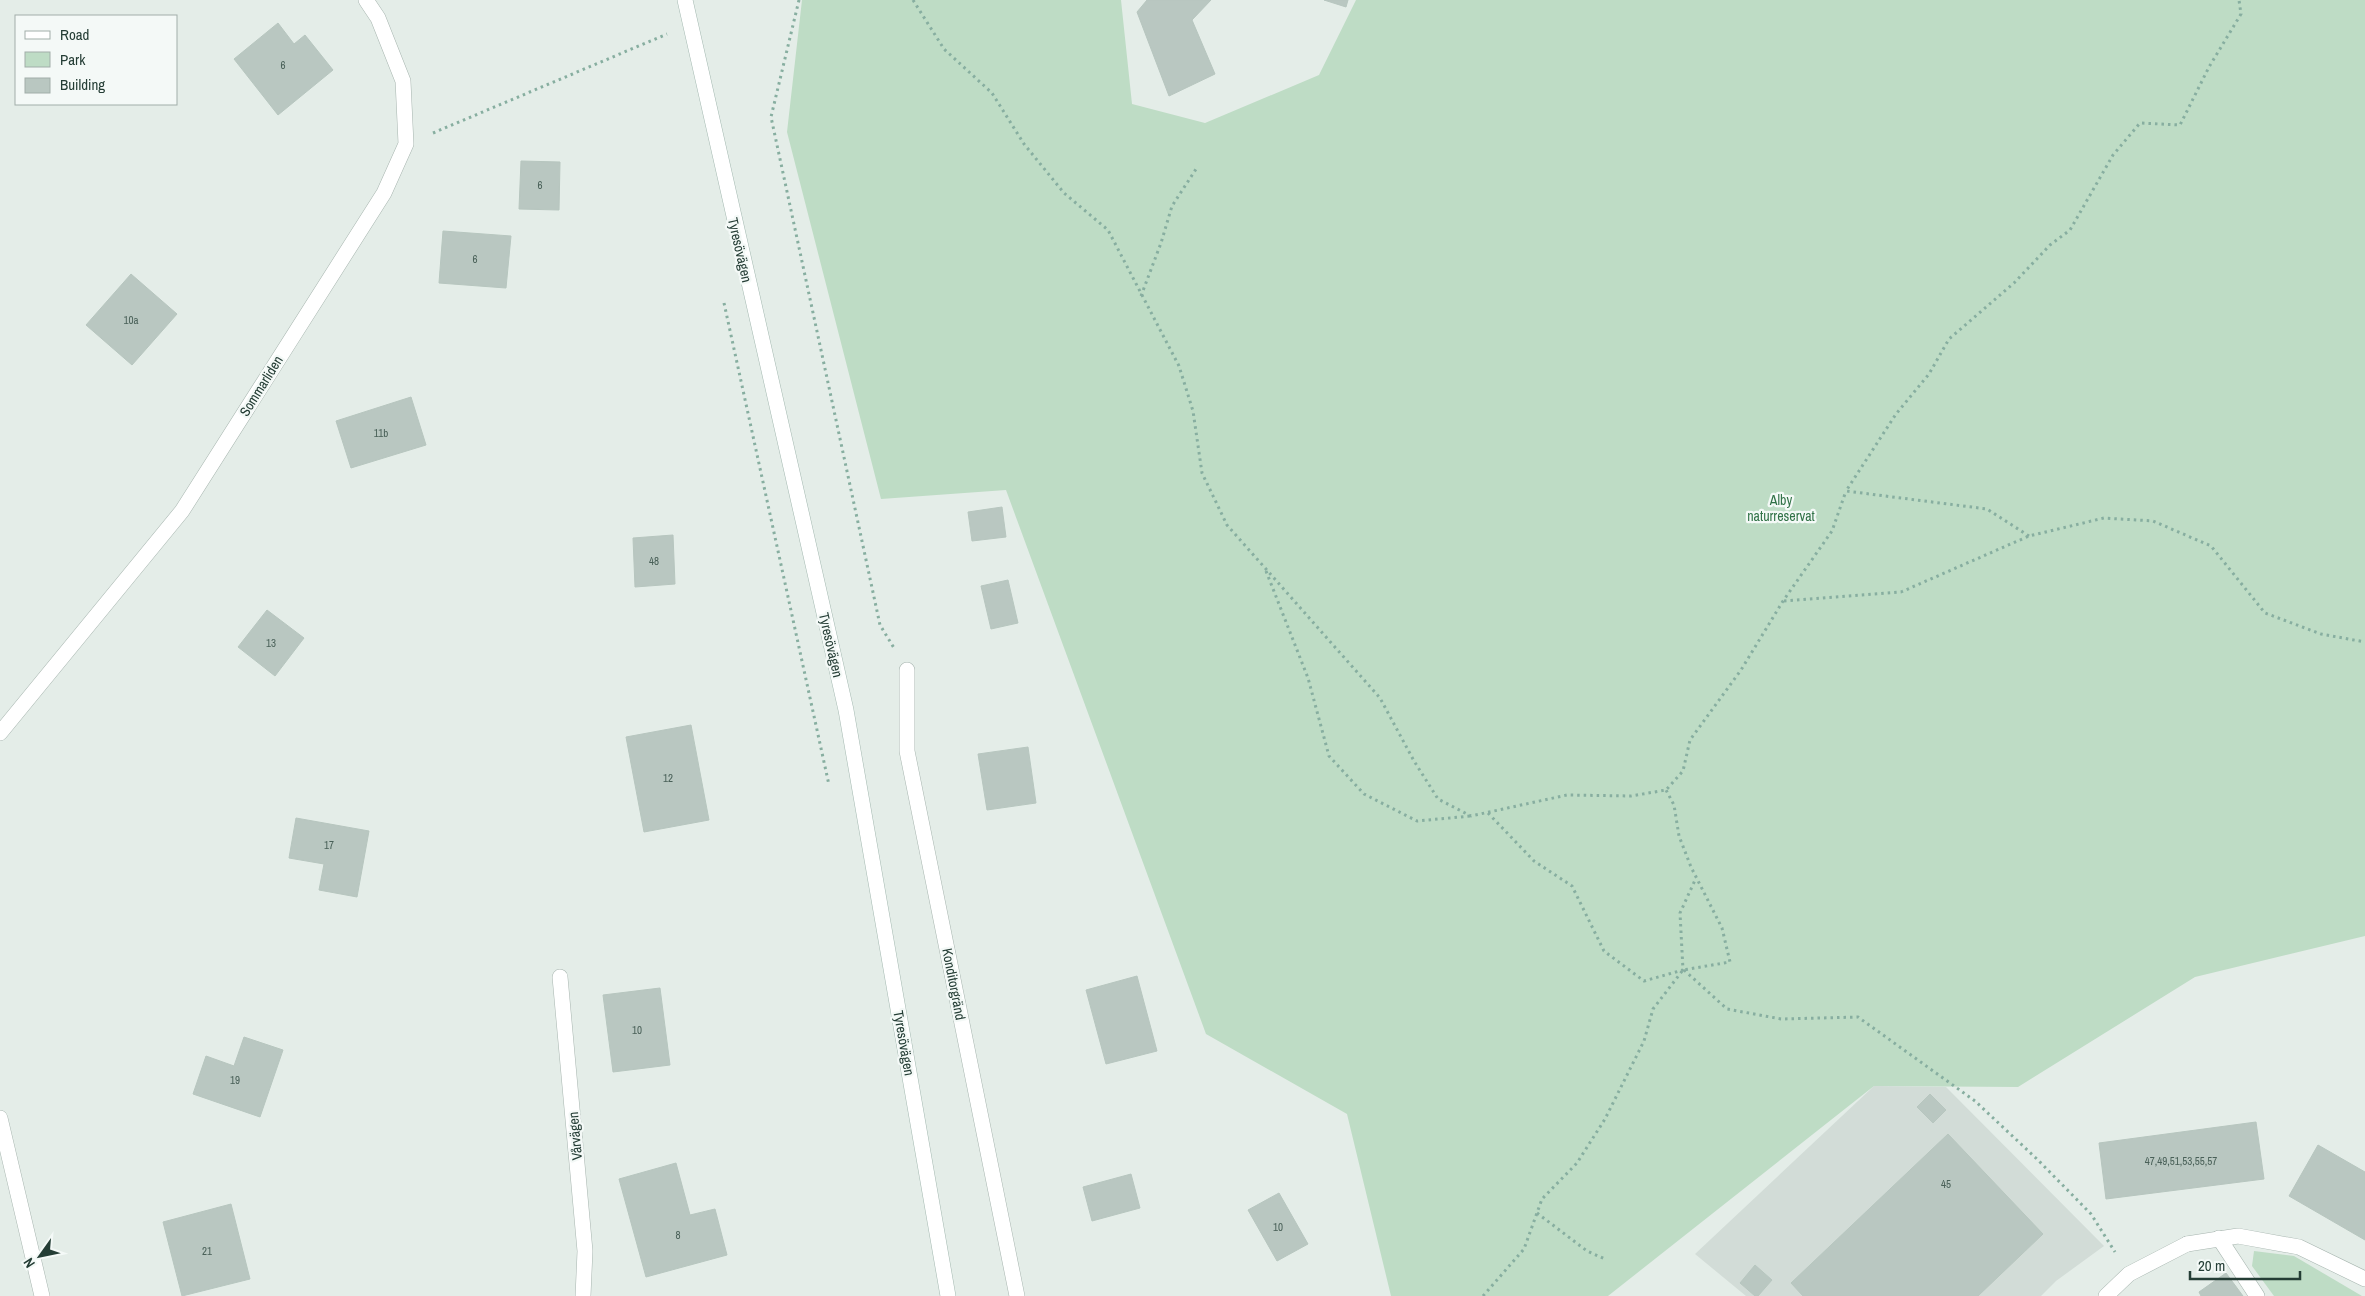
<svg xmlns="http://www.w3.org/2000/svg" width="2365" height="1296" viewBox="0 0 2365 1296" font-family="'Archivo Narrow',sans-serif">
<rect width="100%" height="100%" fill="#e4ede8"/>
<path fill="#d2dcd7" d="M 1874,1086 L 1946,1087 L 2104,1246 L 2056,1281 L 2041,1296 L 1746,1296 L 1695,1254 Z"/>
<g fill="#bedcc5">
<path d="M 802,0 L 1121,0 L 1132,104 L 1205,123 L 1319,75 L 1356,0 L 2365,0 L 2365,936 L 2195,977 L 2018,1087 L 1874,1086 L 1608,1296 L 1391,1296 L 1347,1114 L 1206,1034 L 1006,490 L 881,499 L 787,132 Z"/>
<path d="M 2254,1251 L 2294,1256 L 2362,1296 L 2274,1296 L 2252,1266 Z"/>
</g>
<g fill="#b9c7c1" stroke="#b7c6bf">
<path d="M 1147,0 L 1211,0 L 1192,20 L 1215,74 L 1169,96 L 1137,12 Z"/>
<path d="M 1324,0 L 1348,0 L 1346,7 Z"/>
<path d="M 278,23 L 294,44 L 305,35 L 333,70 L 278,115 L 234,59 Z"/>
<path d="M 521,161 L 560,162 L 559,210 L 519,209 Z"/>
<path d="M 443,231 L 511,236 L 506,288 L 439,283 Z"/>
<path d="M 131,274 L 177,314 L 132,365 L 86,325 Z"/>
<path d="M 411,397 L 426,445 L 351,468 L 336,421 Z"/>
<path d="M 1002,507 L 1006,537 L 972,541 L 968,512 Z"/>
<path d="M 673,535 L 675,584 L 635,587 L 633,538 Z"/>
<path d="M 1008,580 L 1018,623 L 991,629 L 981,586 Z"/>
<path d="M 267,610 L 304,638 L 275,676 L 238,647 Z"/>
<path d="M 691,725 L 709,820 L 644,832 L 626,737 Z"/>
<path d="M 1028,747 L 1036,803 L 987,810 L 978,754 Z"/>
<path d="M 296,818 L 369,831 L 357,897 L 319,890 L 324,864 L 289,858 Z"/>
<path d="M 1137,976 L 1157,1051 L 1106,1064 L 1086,990 Z"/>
<path d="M 660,988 L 670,1065 L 613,1072 L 603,995 Z"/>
<path d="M 244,1037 L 283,1050 L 260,1117 L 193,1094 L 206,1056 L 234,1066 Z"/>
<path d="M 1930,1094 L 1946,1110 L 1933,1123 L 1917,1107 Z"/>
<path d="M 2256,1122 L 2264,1179 L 2106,1199 L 2099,1143 Z"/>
<path d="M 1948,1134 L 2043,1234 L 1978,1296 L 1803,1296 L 1791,1283 Z"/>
<path d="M 2318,1145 L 2365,1172 L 2365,1240 L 2289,1196 Z"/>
<path d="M 676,1163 L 690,1215 L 715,1209 L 727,1255 L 646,1277 L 619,1179 Z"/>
<path d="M 1131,1174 L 1140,1208 L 1092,1221 L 1083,1187 Z"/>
<path d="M 1279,1193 L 1308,1244 L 1277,1261 L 1248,1210 Z"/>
<path d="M 231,1204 L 250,1279 L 182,1296 L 163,1222 Z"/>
<path d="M 1755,1265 L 1772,1280 L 1758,1296 L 1755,1296 L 1740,1283 Z"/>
<path d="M 2226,1273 L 2243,1296 L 2201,1296 L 2199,1292 Z"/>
</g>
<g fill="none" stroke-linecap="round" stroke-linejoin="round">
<g stroke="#a7b5af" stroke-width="16">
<g id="lane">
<path d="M 2219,1238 L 2257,1296"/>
<path d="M 2187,1244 L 2238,1236 L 2299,1247 L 2365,1279"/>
</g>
</g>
<g stroke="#a7b5af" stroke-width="16">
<g id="street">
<path d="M 907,670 L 907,751 L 1017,1296"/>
<path d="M 0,733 L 182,511 L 384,193 L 406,144 L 403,81 L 378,18 L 366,0"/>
<path d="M 560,977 L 585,1251 L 583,1296"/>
<path d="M 0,1118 L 42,1296"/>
<path d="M 2106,1296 L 2129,1274 L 2187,1244"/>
</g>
</g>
<g stroke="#a3b8b0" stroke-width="16">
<path id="secondary" d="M 685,0 L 846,710 L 948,1296"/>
</g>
<g stroke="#87aea0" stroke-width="3" stroke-dasharray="2.5 4" stroke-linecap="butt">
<path d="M 799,0 L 771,117 L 880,625 L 894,648"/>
<path d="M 913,0 L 944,49 L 992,93 L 1024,144 L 1064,193 L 1108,230 L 1179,366 L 1193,411 L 1202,473 L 1227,525 L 1380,698 L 1414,761 L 1438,799 L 1471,816 L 1567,795 L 1631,796 L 1666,790 L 1683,771 L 1690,740 L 1741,670 L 1783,601 L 1832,531 L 1846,491"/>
<path d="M 433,133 L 667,34"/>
<path d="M 1141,296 L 1161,243 L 1172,206 L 1198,166"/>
<path d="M 724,303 L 829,785"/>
<path d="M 2029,536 L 1987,509 L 1846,491 L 1896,414 L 1929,374 L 1949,339 L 2014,283 L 2050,245 L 2070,230 L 2113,155 L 2140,123 L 2180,125 L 2209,67 L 2241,14 L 2239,0"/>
<path d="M 1266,571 L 1308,678 L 1329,756 L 1364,794 L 1417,821 L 1471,816"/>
<path d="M 1784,601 L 1901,592 L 2029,536 L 2104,518 L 2153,521 L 2211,546 L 2265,613 L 2321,634 L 2365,642"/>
<path d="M 1488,813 L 1534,861 L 1572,886 L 1604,951 L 1644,981 L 1683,970 L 1680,913 L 1696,878"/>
<path d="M 1684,970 L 1727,1009 L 1781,1019 L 1858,1017 L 1975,1101 L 2038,1160 L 2091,1214 L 2115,1252"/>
<path d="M 1537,1213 L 1587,1251 L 1605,1259"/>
<path d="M 1483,1296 L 1524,1249 L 1542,1199 L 1577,1163 L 1605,1119 L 1644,1041 L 1653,1009 L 1683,970 L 1730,962 L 1722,928 L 1691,867 L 1679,836 L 1674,805 L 1666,790"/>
</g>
<use href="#lane" stroke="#fff" stroke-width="15"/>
<use href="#street" stroke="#fff" stroke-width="15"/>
<use href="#secondary" stroke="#fff" stroke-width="15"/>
</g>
<g text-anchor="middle" stroke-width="4.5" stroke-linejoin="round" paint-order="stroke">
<g font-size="11" fill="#496058">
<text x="283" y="69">6</text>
<text x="540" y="189">6</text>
<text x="475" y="263">6</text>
<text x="131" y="324">10a</text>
<text x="381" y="437">11b</text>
<text x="654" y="565">48</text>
<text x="271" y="647">13</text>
<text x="668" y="782">12</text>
<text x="329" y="849">17</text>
<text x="637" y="1034">10</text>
<text x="235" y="1084">19</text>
<text x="2181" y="1165">47,49,51,53,55,57</text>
<text x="1946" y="1188">45</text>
<text x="1278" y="1231">10</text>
<text x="678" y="1239">8</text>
<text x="207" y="1255">21</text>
</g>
<g font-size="14" fill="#243d35" stroke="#f4f9f7">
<text transform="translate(740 250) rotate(77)" y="5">Tyresövägen</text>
<text transform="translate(261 386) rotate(-58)" y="5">Sommarliden</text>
<text transform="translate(831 645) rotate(77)" y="5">Tyresövägen</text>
<text transform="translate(954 984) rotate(79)" y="5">Konditorgränd</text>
<text transform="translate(904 1043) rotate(80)" y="5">Tyresövägen</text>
<text transform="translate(575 1136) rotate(-95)" y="5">Vårvägen</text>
</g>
<g font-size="14" fill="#317247" stroke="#f4f9f7">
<text x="1781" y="505">Alby<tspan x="1781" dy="16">naturreservat</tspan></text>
</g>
</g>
<rect x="15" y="15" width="162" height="90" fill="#f4f9f7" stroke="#a1aea9"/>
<rect x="25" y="31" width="25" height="8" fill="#ffffff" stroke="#a1aea9"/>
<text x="60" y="40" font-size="15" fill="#243d35">Road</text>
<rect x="25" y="52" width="25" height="15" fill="#bedcc5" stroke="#a1aea9"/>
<text x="60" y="65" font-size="15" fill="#243d35">Park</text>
<rect x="25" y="78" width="25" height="15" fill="#b9c7c1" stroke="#a1aea9"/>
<text x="60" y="90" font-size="15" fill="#243d35">Building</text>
<g transform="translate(40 1256) rotate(237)" stroke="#f4f9f7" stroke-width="4" paint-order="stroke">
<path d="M0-4L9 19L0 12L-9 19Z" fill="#243d35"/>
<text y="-8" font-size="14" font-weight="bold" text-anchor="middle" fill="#243d35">N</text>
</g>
<path d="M2190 1271v8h110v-8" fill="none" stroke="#243d35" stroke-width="2.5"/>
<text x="2198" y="1271" font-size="15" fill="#243d35" stroke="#f4f9f7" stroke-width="4" paint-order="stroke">20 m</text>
</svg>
